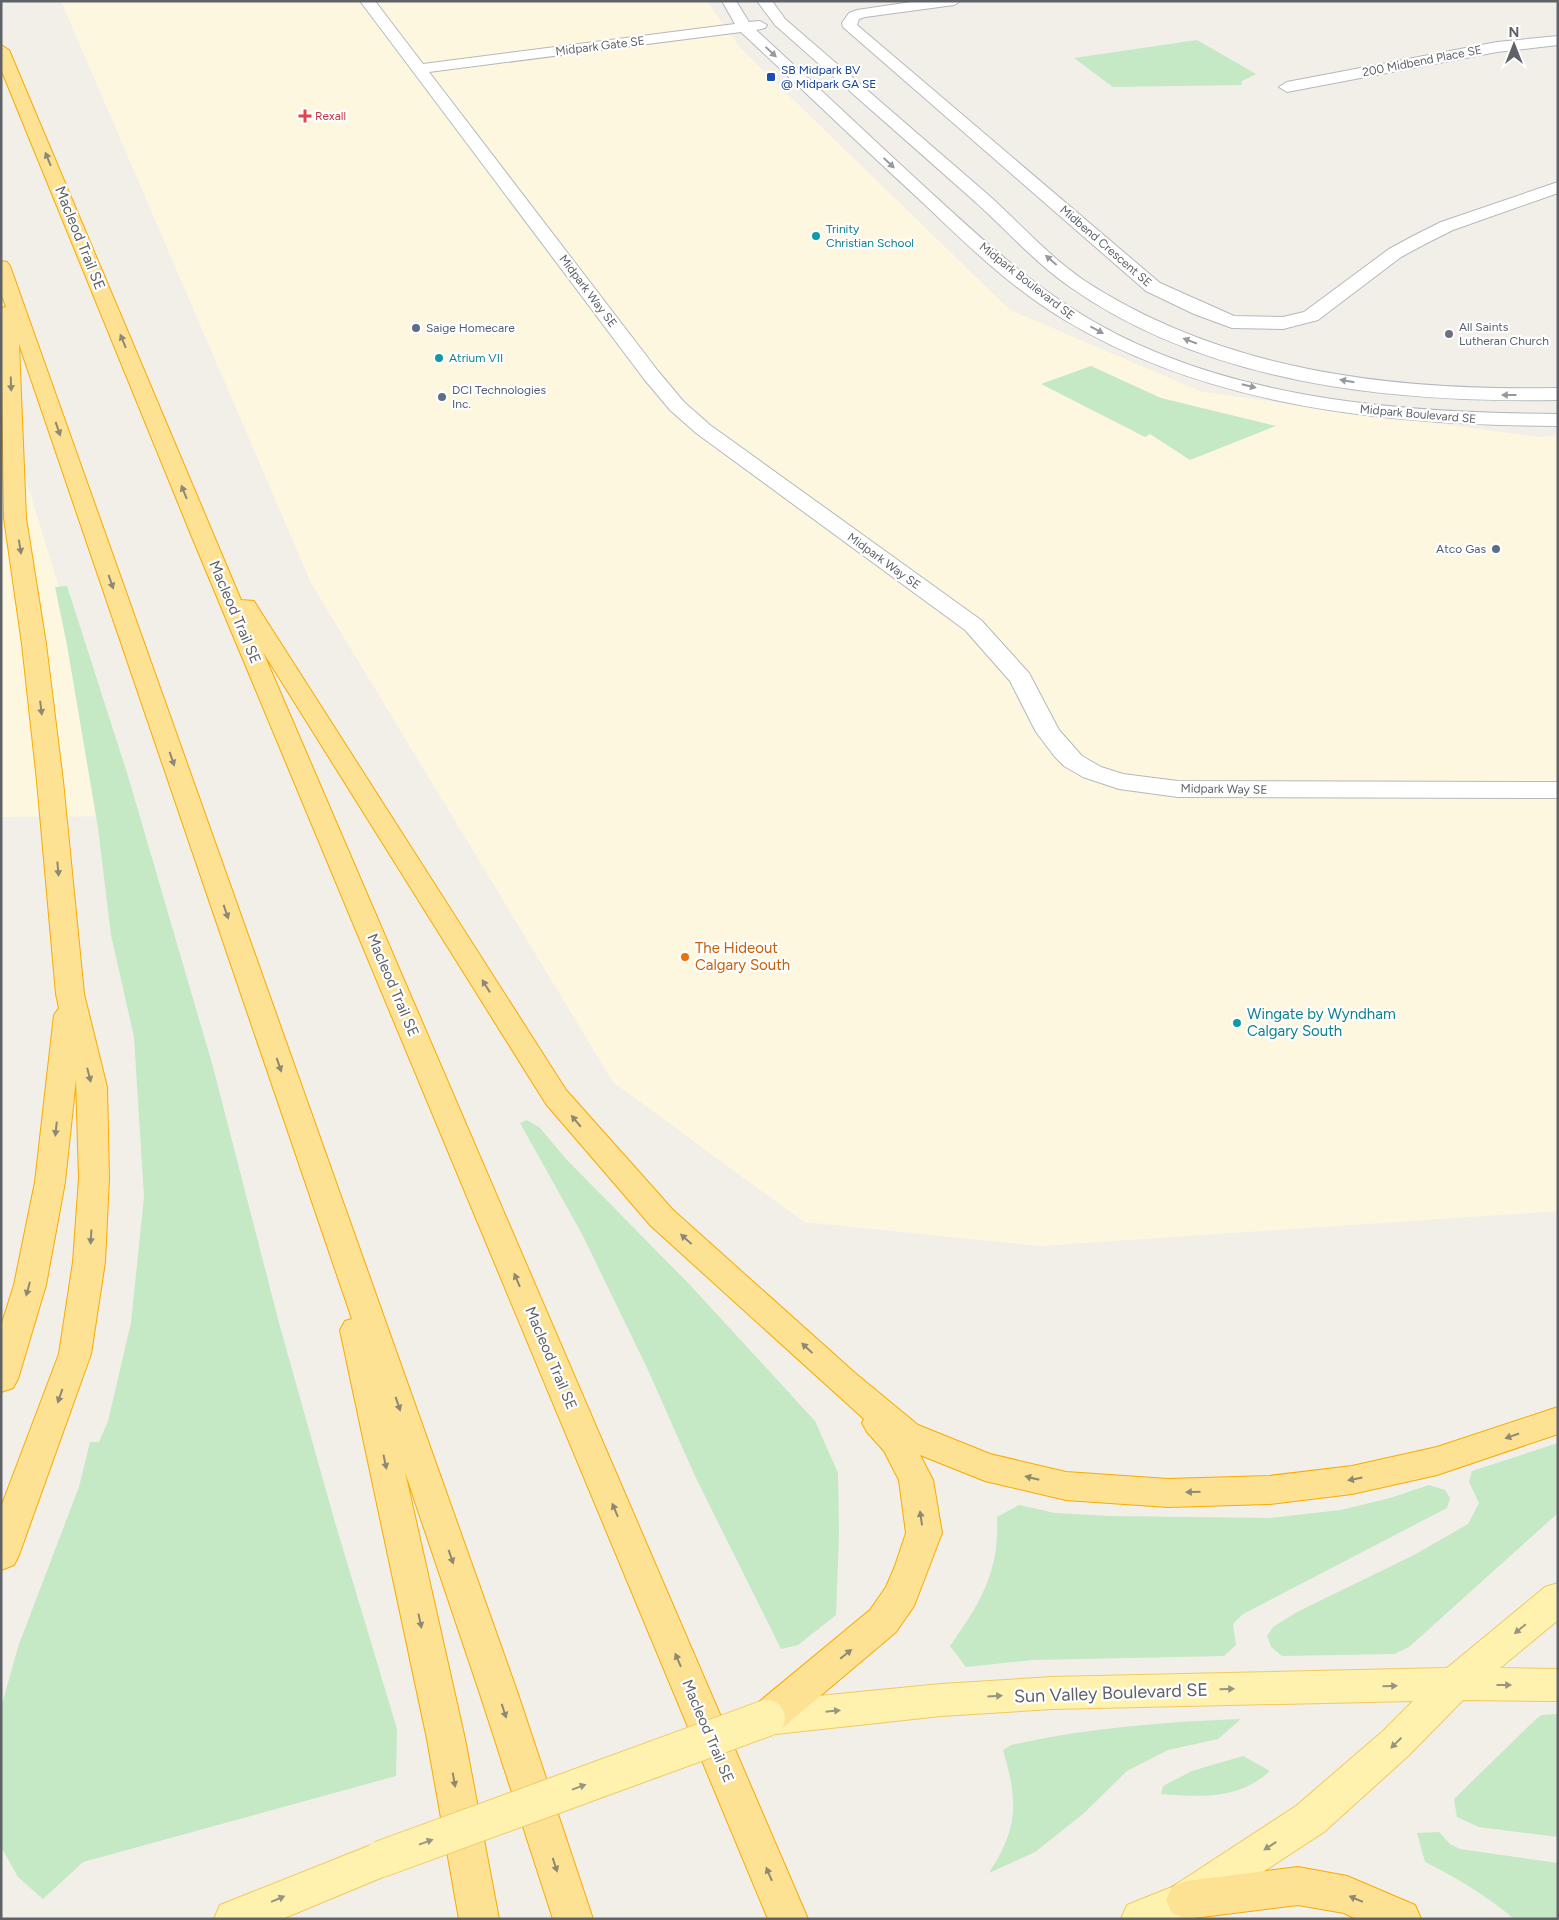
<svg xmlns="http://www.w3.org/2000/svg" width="1559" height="1920" viewBox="0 0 1559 1920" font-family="Figtree,sans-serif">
<rect width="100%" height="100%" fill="#f1efe8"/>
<g fill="#fef7e0">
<path d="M 61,1 L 707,1 L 740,48 L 1010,310 L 1202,392 L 1539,437 L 1558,435 L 1558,1211 L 1040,1246 L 804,1222 L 613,1082 L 311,583 Z"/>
<path d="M 1,398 L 129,816 L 1,817 Z"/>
</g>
<g fill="#c5e8c5">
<path d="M 1197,40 L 1256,74 L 1242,81 L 1241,85 L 1113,87 L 1074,58 Z"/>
<path d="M 1091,366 L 1161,398 L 1276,426 L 1190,460 L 1150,434 L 1145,437 L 1041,384 Z"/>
<path d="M 67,586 L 128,776 L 213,1067 L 279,1323 L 334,1519 L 397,1729 L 396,1776 L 83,1862 L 43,1899 L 18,1877 L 1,1847 L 1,1708 L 18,1647 L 79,1487 L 90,1442 L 99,1442 L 108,1421 L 131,1323 L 144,1197 L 134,1037 L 111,935 L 98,828 L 67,645 L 55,587 Z"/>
<path d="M 527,1120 L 540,1128 L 566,1159 L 690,1285 L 815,1421 L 838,1473 L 839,1534 L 836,1615 L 798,1645 L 781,1649 L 695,1476 L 648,1370 L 582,1234 L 520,1123 Z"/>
<path d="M 1558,1443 L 1558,1513 L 1409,1647 L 1394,1654 L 1282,1656 L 1271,1647 L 1267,1636 L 1273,1627 L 1297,1612 L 1414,1555 L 1468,1524 L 1479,1503 L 1469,1482 L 1472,1471 Z"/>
<path d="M 1429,1485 L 1445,1490 L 1450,1498 L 1447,1508 L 1243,1614 L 1233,1624 L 1236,1645 L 1224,1656 L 1032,1660 L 966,1667 L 950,1646 C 980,1604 1000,1571 997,1517 L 1019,1505 L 1055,1513 L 1110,1516 L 1270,1518 L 1341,1510 L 1390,1498 Z"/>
<path d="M 1558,1714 L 1558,1837 L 1479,1827 L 1457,1817 L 1454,1799 L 1536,1719 L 1542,1715 Z"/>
<path d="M 1241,1719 L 1218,1739 L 1168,1750 L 1127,1771 L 1083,1814 L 1035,1852 L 989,1873 C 1019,1827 1018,1801 1003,1750 L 1011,1745 C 1087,1728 1163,1722 1241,1719 Z"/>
<path d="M 1243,1756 L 1270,1771 C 1239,1800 1200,1797 1161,1794 L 1163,1786 L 1192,1771 Z"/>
<path d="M 1439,1832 L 1450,1844 L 1460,1849 L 1558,1863 L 1558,1919 L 1514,1919 C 1486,1895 1457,1878 1425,1862 L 1417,1833 Z"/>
</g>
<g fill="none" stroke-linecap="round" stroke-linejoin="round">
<g stroke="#b5b8bc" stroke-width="2">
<g id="minor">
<path d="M 360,1 L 375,1 L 423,64 L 735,24 L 722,1 L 736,1 L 749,22 L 760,21 L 767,25 L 765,28 L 756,30 C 813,82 869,136 926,188 C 973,231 1020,275 1073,309 C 1212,399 1397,413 1558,414 L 1558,426 C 1390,425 1210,408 1063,319 C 1010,287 965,243 921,201 C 860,145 801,88 741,32 L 429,72 L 658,371 L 684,402 L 710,425 L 981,620 L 1029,673 L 1059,730 L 1082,756 L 1101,767 L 1123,774 L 1178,781 L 1558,782 L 1558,798 L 1178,797 L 1119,789 L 1083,777 L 1064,766 L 1055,757 L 1036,732 L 1010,681 L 965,630 L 696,433 L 670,410 L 644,379 Z"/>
<path d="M 757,1 L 772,1 L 785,19 C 852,77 918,134 985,192 C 1018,221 1048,256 1085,281 C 1225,372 1394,391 1558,388 L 1558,400 C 1393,403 1210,385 1070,287 C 1034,262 1005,228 972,199 C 907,141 840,83 775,25 Z"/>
<path d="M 918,1 L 961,1 L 954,5 L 865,17 L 859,19 L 857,25 L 1160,283 L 1234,316 L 1283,317 L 1304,312 L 1389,249 L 1415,235 L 1441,222 L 1558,182 L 1558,193 L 1453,230 L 1427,243 L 1401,257 L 1318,320 L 1283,329 L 1232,328 L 1194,314 L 1146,291 L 843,27 L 842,23 L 849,13 L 857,10 Z"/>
<path d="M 1558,36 L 1558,45 L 1497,52 L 1287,92 L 1279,87 L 1287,82 L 1497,42 Z"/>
</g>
</g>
<g stroke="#f2c960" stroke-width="2">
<g id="major">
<path d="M 1558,1583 L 1558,1620 L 1500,1668 L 1558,1669 L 1558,1701 L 1463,1700 L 1409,1755 L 1324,1832 L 1200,1913 L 1188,1919 L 1121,1919 L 1127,1905 L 1172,1887 L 1296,1806 L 1383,1731 L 1413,1701 L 1052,1709 L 941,1716 L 767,1735 L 754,1730 L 748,1718 L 754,1706 L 767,1701 L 941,1684 L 1052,1677 L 1447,1668 L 1545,1587 Z"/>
<path d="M 381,1841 L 395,1846 L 401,1859 L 395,1872 L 282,1919 L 214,1919 L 220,1905 Z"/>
</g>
</g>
<g stroke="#f9ab00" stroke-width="2">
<g id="highway">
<path d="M 1,45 L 9,50 L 241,600 L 254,601 L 257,606 L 566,1090 L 673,1210 L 855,1373 L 918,1425 L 990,1454 L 1066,1472 L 1168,1479 L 1269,1476 L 1352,1466 L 1437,1447 L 1558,1407 L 1558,1434 L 1437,1475 L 1352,1494 L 1269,1504 L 1168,1507 L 1066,1500 L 985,1481 L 920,1455 L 933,1480 L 942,1533 L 914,1606 L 896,1632 L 780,1730 L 767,1735 L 754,1730 L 748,1718 L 754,1706 L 870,1610 L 886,1587 L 895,1566 L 906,1533 L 899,1480 L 884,1451 L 867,1432 L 862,1423 L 864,1419 L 651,1226 L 546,1104 L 263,652 L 808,1919 L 768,1919 L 192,537 L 1,69 Z"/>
<path d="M 1,261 L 7,262 L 10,266 L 517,1691 L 593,1919 L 553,1919 L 479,1691 L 405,1472 L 465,1739 L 499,1919 L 459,1919 L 427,1739 L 340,1330 L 345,1321 L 352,1319 L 19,344 L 26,518 L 46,644 L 63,781 L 84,994 L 107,1087 L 109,1178 L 105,1262 L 91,1354 L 19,1555 L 14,1565 L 1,1570 L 1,1507 L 59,1354 L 73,1262 L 79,1178 L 76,1079 L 65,1182 L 46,1285 L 18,1379 L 13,1388 L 1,1392 L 1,1326 L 14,1285 L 35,1182 L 54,1015 L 59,1008 L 56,994 L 37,781 L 22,644 L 4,518 L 1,308 L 6,307 L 1,293 Z"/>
<path d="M 1298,1867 L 1347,1876 L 1415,1905 L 1421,1919 L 1356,1919 L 1344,1913 L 1298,1905 L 1186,1919 L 1172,1913 L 1166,1900 L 1172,1887 L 1186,1881 Z"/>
</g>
</g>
<use href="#minor" fill="#fff" fill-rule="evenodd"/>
<use href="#major" fill="#fff2af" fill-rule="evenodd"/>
<use href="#highway" fill="#fde293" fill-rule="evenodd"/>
<g stroke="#f2c960" stroke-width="38" stroke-linecap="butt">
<path id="major-bridge" d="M 381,1859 L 767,1718"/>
</g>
<use href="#major-bridge" stroke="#fff2af" stroke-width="36"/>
</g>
<defs><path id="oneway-solid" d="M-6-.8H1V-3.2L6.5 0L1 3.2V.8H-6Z" transform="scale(1.25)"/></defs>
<g fill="#979a9d">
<use href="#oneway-solid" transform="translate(771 52) rotate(43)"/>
<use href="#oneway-solid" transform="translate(889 163) rotate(43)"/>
<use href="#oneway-solid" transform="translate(1051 260) rotate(-139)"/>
<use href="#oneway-solid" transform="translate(1097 330) rotate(29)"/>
<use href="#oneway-solid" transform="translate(1190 341) rotate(-159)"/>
<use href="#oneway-solid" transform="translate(1347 381) rotate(-170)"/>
<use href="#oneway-solid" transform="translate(1249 386) rotate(14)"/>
<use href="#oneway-solid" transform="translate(1509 395) rotate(-180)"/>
</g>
<g fill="#8e8975">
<use href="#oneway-solid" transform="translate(48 159) rotate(-112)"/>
<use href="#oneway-solid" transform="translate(123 341) rotate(-112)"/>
<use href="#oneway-solid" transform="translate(11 384) rotate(88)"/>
<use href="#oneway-solid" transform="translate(58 429) rotate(71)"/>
<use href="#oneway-solid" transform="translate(184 492) rotate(-112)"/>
<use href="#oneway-solid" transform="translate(20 547) rotate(81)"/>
<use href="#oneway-solid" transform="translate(111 582) rotate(71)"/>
<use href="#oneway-solid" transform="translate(41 708) rotate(83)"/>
<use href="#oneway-solid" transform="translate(172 759) rotate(71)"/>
<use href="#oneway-solid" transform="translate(58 869) rotate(85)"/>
<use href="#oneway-solid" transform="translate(226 912) rotate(71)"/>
<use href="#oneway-solid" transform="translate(486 986) rotate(-122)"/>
<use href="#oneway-solid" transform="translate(279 1065) rotate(71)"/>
<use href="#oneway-solid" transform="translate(89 1075) rotate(76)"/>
<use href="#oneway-solid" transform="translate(576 1121) rotate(-130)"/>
<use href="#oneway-solid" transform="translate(56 1129) rotate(96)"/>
<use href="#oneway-solid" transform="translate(91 1237) rotate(93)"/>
<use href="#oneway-solid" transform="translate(686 1239) rotate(-138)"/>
<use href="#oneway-solid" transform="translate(517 1280) rotate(-113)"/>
<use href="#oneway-solid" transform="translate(28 1289) rotate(105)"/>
<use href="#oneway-solid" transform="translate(807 1348) rotate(-137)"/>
<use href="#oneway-solid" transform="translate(60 1396) rotate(109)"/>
<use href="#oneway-solid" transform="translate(398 1404) rotate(71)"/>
<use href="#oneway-solid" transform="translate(1512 1436) rotate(161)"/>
<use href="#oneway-solid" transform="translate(385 1462) rotate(78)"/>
<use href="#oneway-solid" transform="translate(1032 1478) rotate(-166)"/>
<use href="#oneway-solid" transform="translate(1355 1479) rotate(169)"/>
<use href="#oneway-solid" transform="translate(1193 1492) rotate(178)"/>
<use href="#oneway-solid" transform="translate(615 1510) rotate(-113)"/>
<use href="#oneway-solid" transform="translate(921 1518) rotate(-98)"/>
<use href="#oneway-solid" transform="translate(451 1557) rotate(71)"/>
<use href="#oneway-solid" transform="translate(420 1621) rotate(78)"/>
<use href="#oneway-solid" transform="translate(846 1654) rotate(-39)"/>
<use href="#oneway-solid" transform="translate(678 1660) rotate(-113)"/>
<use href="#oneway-solid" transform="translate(504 1711) rotate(72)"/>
<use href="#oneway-solid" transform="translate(454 1780) rotate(80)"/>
<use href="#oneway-solid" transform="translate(555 1865) rotate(72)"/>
<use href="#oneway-solid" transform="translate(769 1874) rotate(-113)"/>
<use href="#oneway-solid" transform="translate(1356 1899) rotate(-157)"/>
</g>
<g fill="#979581">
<use href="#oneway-solid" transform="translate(1520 1629) rotate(140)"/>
<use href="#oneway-solid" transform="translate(1504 1685)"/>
<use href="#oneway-solid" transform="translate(1390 1686) rotate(-1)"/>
<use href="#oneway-solid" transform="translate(1227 1689) rotate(-1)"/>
<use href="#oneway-solid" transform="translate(995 1696) rotate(-4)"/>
<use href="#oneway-solid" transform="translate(833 1711) rotate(-6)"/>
<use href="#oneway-solid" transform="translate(1396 1743) rotate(136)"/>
<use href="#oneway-solid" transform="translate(579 1787) rotate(-20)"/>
<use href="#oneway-solid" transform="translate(426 1842) rotate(-20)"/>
<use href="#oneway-solid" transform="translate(1270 1846) rotate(147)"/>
<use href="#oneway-solid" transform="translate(278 1899) rotate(-23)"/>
</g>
<rect fill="#1a4fb4" stroke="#fff" stroke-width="2" x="766" y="72" width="10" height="10" rx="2.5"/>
<path fill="#e0444e" stroke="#fff" stroke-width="2" d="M302.5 108.5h5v5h5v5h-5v5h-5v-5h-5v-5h5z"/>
<g fill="#0f9aa8" stroke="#fff" stroke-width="2">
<circle cx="816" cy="236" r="5"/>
<circle cx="439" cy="358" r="5"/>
<circle cx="1237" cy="1023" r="5"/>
</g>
<g fill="#5c6f8a" stroke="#fff" stroke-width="2">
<circle cx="416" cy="328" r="5"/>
<circle cx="442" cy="397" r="5"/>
<circle cx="1496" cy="549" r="5"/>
</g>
<circle fill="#6b7280" stroke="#fff" stroke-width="2" cx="1449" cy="334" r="5"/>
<circle fill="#e8710a" stroke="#fff" stroke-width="2" cx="685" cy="957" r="5"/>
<g text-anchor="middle" stroke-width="4.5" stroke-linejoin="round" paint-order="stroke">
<g font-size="12" fill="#5f6368" stroke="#fff">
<text transform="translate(600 46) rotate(-7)" y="4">Midpark Gate SE</text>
<text transform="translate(1422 61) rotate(-11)" y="4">200 Midbend Place SE</text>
<text transform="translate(1106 246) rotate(41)" y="4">Midbend Crescent SE</text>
<text transform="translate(1027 281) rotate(38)" y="4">Midpark Boulevard SE</text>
<text transform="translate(588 291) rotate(53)" y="4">Midpark Way SE</text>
<text transform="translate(1418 414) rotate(5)" y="4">Midpark Boulevard SE</text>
<text transform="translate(884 561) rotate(36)" y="4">Midpark Way SE</text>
<text transform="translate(1224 789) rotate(1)" y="4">Midpark Way SE</text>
</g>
<g font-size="12" fill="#164399" stroke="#fff" text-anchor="start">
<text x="781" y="74">SB Midpark BV<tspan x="781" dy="14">@ Midpark GA SE</tspan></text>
</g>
<g font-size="12" fill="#be3a42" stroke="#fff" text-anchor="start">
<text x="315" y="120">Rexall</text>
</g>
<g font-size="12" fill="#0d838f" stroke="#fff" text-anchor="start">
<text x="826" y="233">Trinity<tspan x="826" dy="14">Christian School</tspan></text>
<text x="449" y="362">Atrium VII</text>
</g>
<g font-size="12" fill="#5b616d" stroke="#fff" text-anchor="start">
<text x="1459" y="331">All Saints<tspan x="1459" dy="14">Lutheran Church</tspan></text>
</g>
<g font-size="12" fill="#4e5e75" stroke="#fff" text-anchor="start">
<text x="426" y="332">Saige Homecare</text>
<text x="452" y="394">DCI Technologies<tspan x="452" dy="14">Inc.</tspan></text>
<text x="1486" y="553" text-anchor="end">Atco Gas</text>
</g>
<g font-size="15" fill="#5f6368" stroke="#fff">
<text transform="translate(80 238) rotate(68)" y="5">Macleod Trail SE</text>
<text transform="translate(235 612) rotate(67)" y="5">Macleod Trail SE</text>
<text transform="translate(393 985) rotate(67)" y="5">Macleod Trail SE</text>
<text transform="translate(551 1358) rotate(67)" y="5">Macleod Trail SE</text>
<text transform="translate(708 1731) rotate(67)" y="5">Macleod Trail SE</text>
</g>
<g font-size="15" fill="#c56008" stroke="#fff" text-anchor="start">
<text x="695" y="953">The Hideout<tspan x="695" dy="17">Calgary South</tspan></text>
</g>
<g font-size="15" fill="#0d838f" stroke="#fff" text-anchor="start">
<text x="1247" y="1019">Wingate by Wyndham<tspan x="1247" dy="17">Calgary South</tspan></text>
</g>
<g font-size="18" fill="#5f6368" stroke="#fff">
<text transform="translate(1111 1693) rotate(-2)" y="6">Sun Valley Boulevard SE</text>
</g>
</g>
<rect width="1559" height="1920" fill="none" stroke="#5f6368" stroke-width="5"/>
<g transform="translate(1514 45)" stroke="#ffffff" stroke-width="4" paint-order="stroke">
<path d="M0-4L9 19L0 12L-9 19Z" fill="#5f6368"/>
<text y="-8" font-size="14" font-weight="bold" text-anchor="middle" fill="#5f6368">N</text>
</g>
</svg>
